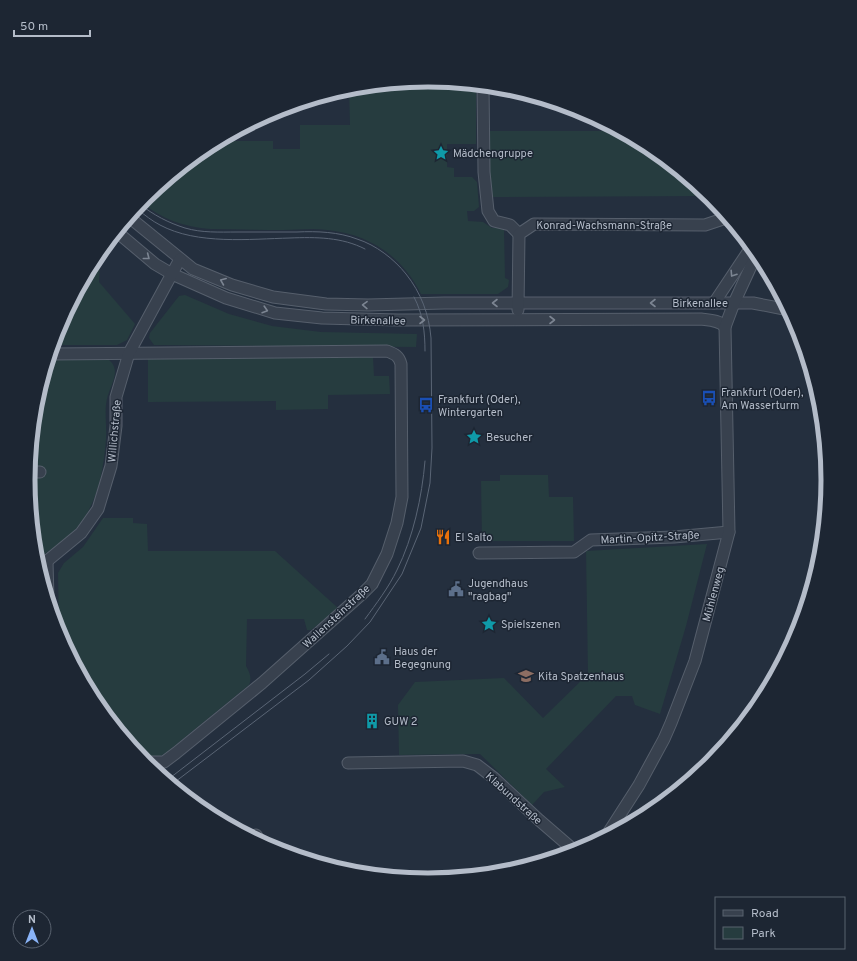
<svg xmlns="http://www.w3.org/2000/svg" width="857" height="961" viewBox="0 0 857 961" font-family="Overpass,sans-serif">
<rect width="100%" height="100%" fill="#242f3e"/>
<g fill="#263c3f">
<path d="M 429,80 L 476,85 L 476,144 L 447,144 L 447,167 L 454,168 L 454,177 L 472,177 L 477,182 L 479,207 L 474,211 L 467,211 L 468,221 L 483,222 L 492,228 L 501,228 L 504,230 L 505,278 L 509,280 L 508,287 L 498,294 L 421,294 C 402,256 369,234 327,230 C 312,228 298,230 283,230 C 259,230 234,229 210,229 C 184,227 161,219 141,202 L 145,197 L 206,147 L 218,141 L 273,141 L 273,149 L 300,149 L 300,125 L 350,125 L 349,88 Z"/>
<path d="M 612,126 L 651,148 L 706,193 L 706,196 L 490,197 L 487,131 L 611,131 Z"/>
<path d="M 97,257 L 100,260 L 99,282 L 135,324 L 127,340 L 117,345 L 53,345 L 59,327 Z"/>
<path d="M 185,295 L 229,314 L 272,326 L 321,332 L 417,334 L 416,347 L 154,345 L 149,338 L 150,333 L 179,296 Z"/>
<path d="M 373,357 L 374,376 L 389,376 L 390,394 L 328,395 L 328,409 L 276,410 L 276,401 L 148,402 L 148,359 Z"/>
<path d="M 48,360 L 109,360 C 122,371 110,385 107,399 C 104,411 107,426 106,439 C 102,493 88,534 36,558 L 28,480 L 36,402 Z"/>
<path d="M 500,475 L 548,475 L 549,497 L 573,497 L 574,541 L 482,541 L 481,481 L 500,481 Z"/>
<path d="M 103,518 L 133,518 L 133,523 L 147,524 L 148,551 L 275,551 L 338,608 L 311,630 L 307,630 L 304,619 L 247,619 L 246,666 C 250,673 252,678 249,685 L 167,752 L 157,758 L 140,758 L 95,703 L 59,634 L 58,573 L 64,563 L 83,547 Z"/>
<path d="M 707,544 L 686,626 L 660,714 L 635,705 L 632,696 L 616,696 L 546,769 L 565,787 L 544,792 L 532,805 L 480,754 L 399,755 L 398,705 L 415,682 L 504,678 L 543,718 L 588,674 L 586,551 Z"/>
</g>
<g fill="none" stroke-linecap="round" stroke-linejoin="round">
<g stroke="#565f6c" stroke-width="13">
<g id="minor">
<path d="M 483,85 L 484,172 L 488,211 L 494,221 L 510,225 L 519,234"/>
<path d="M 129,217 L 193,269 L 232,285 L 273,297 L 326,304 L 368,305 L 444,303 L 753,303 L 789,310"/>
<path d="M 117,232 L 155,264 L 172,274 L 226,298 L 275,313 L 322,318 L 398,320 L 701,319 C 708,320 720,320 725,327"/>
<path d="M 714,303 L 752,246"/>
<path d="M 518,310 L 519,234 L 534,224 L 705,225 L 726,218 L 727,216"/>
<path d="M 50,354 L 387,351 C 395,354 399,356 401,364 L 402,497 L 397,523 L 387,554 L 372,584 L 362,594 L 262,683 L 176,753 L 164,762 L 144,762"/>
<path d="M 29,472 L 40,472"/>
<path d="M 479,553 L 574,552 L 591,540 L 674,537 L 729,532"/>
<path d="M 47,561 L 48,600"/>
<path d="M 37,564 L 47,561 L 81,533 L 98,509 L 111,466 L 116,426 L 116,397 L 129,353 L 180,259"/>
<path d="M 348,763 L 463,761 L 477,765 L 494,778 L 539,820 L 576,852"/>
<path d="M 256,835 L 261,843"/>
<path d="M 605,838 L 639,785 L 664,739 L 671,723 L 695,661 L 729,532 L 725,327 L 734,303 L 757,253"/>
</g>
</g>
<use href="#minor" stroke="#38414e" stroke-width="11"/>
<g stroke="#5a6575" stroke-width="1">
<path d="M 140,204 C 153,215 169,223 185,228 C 202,233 219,232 237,232 C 257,232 277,232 297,232 C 317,231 339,232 357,239 C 376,245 394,259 406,274 C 421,293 429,314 431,338 L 432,448 L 430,483 L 421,528 L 402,574 L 370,622 L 347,646 L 309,680 L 171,785"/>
<path d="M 138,210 C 145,215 152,221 160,225 C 197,245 250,239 290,238 C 316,237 342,237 365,249"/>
<path d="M 414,297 C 423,314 425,332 425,351"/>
<path d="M 365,619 C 376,604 389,587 397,570 C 413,538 422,497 425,461"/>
<path d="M 166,781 L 305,674 L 329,654"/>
</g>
</g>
<defs><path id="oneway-chevron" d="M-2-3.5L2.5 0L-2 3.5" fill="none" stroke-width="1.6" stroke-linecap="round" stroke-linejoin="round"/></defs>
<g stroke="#7c8592">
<use href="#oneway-chevron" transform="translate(147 257) rotate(38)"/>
<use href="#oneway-chevron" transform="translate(733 274) rotate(123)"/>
<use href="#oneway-chevron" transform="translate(223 281) rotate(-158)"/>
<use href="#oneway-chevron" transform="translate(495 303) rotate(-180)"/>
<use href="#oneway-chevron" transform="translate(653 303) rotate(180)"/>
<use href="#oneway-chevron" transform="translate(365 305) rotate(-179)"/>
<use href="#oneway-chevron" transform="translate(265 310) rotate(17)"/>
<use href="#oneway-chevron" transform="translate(422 320)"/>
<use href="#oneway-chevron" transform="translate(552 320)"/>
</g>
<defs>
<g id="sight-bare" transform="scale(1.2)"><path d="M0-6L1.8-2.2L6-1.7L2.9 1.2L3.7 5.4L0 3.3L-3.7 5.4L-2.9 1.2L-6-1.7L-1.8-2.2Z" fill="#0f9aa8" stroke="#1d2633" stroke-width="2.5" paint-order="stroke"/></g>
<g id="bus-bare" transform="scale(1.2)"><path d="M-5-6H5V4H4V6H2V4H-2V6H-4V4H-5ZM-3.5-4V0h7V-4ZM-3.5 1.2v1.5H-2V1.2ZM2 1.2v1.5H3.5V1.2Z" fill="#1a4fb4" stroke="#1d2633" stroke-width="2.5" paint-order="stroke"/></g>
<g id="restaurant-bare" transform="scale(1.2)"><path d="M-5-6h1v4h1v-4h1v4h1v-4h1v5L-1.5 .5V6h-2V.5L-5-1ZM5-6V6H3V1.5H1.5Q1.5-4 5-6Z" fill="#e8710a" stroke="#1d2633" stroke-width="2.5" paint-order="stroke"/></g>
<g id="civic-bare" transform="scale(1.2)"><path d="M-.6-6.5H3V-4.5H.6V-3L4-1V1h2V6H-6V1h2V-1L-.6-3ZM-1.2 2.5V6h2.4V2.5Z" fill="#5c6f8a" stroke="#1d2633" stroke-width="2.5" paint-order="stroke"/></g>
<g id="school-bare" transform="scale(1.2)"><path d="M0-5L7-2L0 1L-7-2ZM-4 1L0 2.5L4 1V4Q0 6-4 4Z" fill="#8d6e63" stroke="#1d2633" stroke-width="2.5" paint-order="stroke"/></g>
<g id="building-bare" transform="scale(1.2)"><path d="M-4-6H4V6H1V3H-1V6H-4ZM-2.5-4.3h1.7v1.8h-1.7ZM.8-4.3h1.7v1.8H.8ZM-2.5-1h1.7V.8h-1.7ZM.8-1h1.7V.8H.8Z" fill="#0f9aa8" stroke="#1d2633" stroke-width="2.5" paint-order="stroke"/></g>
</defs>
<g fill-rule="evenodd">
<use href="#sight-bare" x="441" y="153"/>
<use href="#bus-bare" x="709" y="398"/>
<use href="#bus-bare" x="426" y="405"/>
<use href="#sight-bare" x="474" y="437"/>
<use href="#restaurant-bare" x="443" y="537"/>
<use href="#civic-bare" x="456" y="589"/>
<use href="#sight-bare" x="489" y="624"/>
<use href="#civic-bare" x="382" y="657"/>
<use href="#school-bare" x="526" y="676"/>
<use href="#building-bare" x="372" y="721"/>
</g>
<g text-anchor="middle" stroke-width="3" stroke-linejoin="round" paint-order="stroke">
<g font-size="11" fill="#b4bcc9" stroke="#1d2633" text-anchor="start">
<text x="453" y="157">Mädchengruppe</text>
<text x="721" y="396">Frankfurt (Oder),<tspan x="721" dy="13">Am Wasserturm</tspan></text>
<text x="438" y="403">Frankfurt (Oder),<tspan x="438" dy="13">Wintergarten</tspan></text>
<text x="486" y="441">Besucher</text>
<text x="455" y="541">El Salto</text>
<text x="468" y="587">Jugendhaus<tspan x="468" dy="13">"ragbag"</tspan></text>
<text x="501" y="628">Spielszenen</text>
<text x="394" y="655">Haus der<tspan x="394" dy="13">Begegnung</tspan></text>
<text x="538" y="680">Kita Spatzenhaus</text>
<text x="384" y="725">GUW 2</text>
</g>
<g font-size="11" fill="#b4bcc9" stroke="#1d2633">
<text x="604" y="229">Konrad-Wachsmann-Straße</text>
<text x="700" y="307">Birkenallee</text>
<text transform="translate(378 320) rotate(1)" y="4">Birkenallee</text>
<text transform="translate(114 431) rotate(-85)" y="4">Willichstraße</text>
<text transform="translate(650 537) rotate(-3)" y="4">Martin-Opitz-Straße</text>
<text transform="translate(713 594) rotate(-75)" y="4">Mühlenweg</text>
<text transform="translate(336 616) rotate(-43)" y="4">Wallensteinstraße</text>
<text transform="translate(514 798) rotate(42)" y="4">Klabundstraße</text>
</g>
</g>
<path d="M0 0H857V961H0ZM35 480a393 393 0 1 1 786 0a393 393 0 1 1-786 0Z" fill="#1d2633" fill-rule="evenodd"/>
<path fill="none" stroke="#b4bcc9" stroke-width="5" d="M35 480a393 393 0 1 1 786 0a393 393 0 1 1-786 0Z"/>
<rect x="715" y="897" width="130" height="52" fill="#1d2633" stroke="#59626f"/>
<rect x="723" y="910" width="20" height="6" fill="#38414e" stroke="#59626f"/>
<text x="751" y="917" font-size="12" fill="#b4bcc9">Road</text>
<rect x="723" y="927" width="20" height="12" fill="#263c3f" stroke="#59626f"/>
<text x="751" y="937" font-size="12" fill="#b4bcc9">Park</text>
<g transform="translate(32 929)"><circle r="19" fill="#1d2633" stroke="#59626f"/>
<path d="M0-3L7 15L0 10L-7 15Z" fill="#8ab4f8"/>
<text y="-6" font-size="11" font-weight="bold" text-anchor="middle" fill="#b4bcc9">N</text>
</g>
<path d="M14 30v6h76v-6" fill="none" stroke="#b4bcc9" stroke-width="2"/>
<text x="20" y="30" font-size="12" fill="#b4bcc9" stroke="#1d2633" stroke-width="3" paint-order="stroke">50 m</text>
</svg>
